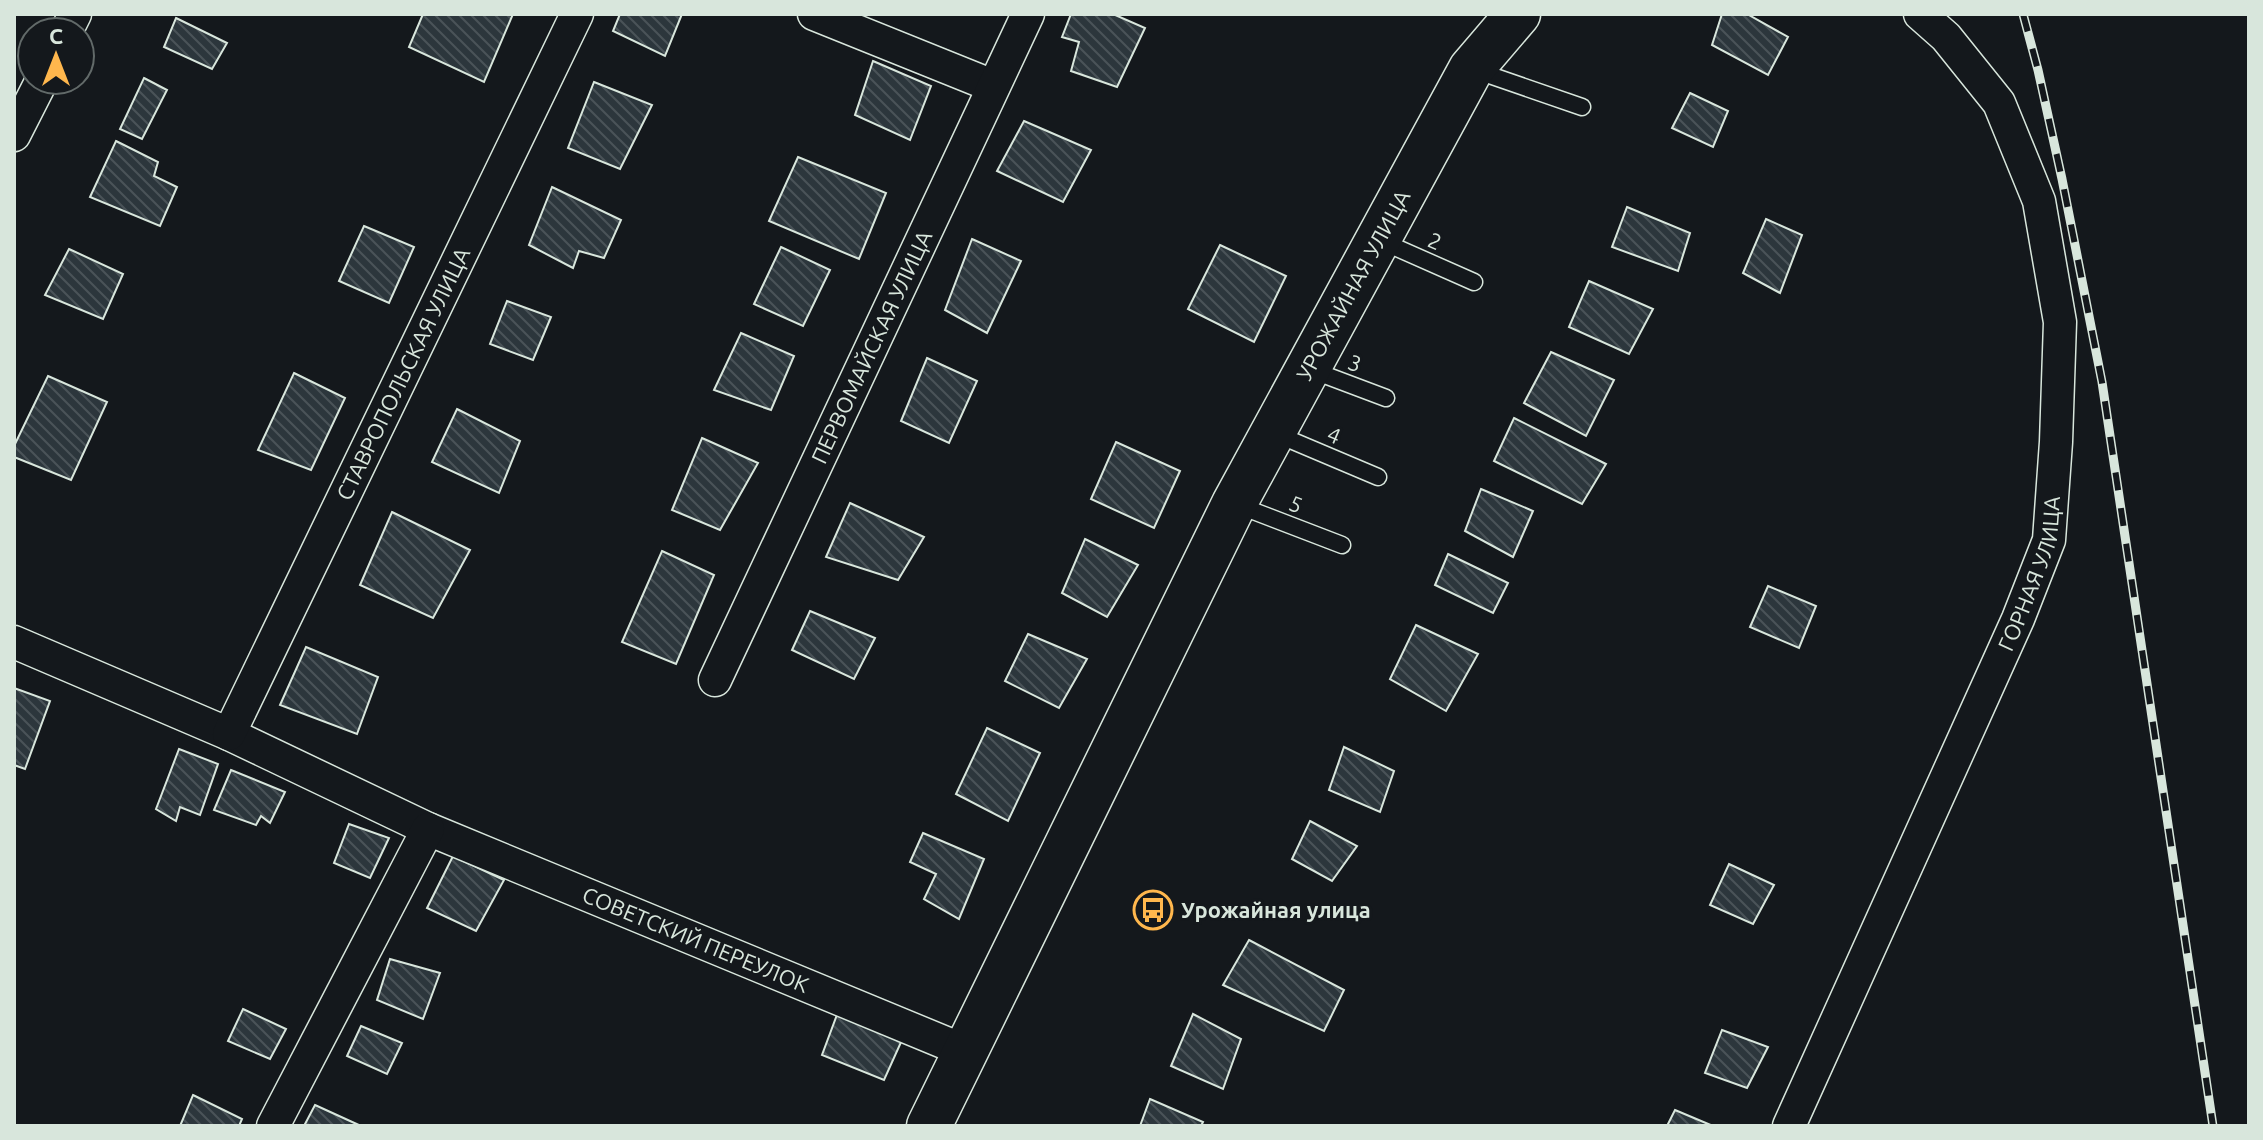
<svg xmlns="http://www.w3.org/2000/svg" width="2263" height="1140" viewBox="0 0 2263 1140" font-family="Ubuntu,sans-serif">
<defs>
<pattern id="building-back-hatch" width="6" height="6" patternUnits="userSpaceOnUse" patternTransform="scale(2)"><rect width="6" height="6" fill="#2c363c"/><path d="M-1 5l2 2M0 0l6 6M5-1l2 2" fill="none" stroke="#4a5358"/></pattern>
</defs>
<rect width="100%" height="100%" fill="#14181c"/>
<g fill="url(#building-back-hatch)" stroke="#d8e6dc" stroke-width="2">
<path d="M 423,14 L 513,14 L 484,82 L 409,47 Z"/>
<path d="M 620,14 L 682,14 L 665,56 L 613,31 Z"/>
<path d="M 1071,14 L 1113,14 L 1145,28 L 1117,87 L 1071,71 L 1079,42 L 1062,37 Z"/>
<path d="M 1722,14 L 1747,14 L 1788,37 L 1768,75 L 1712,45 Z"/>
<path d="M 176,18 L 227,43 L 212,69 L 164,47 Z"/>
<path d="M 873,61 L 931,86 L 910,140 L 855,115 Z"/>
<path d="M 144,78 L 167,90 L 142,139 L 120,129 Z"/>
<path d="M 594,82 L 652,105 L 620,169 L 568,148 Z"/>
<path d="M 1690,93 L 1728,111 L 1713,147 L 1672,128 Z"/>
<path d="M 1024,121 L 1091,150 L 1063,202 L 997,171 Z"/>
<path d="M 116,141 L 158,162 L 154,176 L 177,187 L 160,226 L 90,197 Z"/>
<path d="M 798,157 L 886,193 L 859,259 L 769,221 Z"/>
<path d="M 552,187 L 621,220 L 604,258 L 579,251 L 573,268 L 529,245 Z"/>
<path d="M 1627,207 L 1690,233 L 1678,271 L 1612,247 Z"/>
<path d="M 1766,219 L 1802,235 L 1780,293 L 1743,273 Z"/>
<path d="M 364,226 L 414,247 L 389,303 L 339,281 Z"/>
<path d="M 972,239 L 1021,261 L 987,333 L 945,310 Z"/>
<path d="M 1220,245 L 1286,276 L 1254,342 L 1188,309 Z"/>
<path d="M 781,247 L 830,270 L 803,326 L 754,304 Z"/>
<path d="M 69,249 L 123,274 L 103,319 L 45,295 Z"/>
<path d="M 1589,281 L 1653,309 L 1629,354 L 1569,327 Z"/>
<path d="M 507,301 L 551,317 L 533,360 L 490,344 Z"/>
<path d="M 741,333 L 794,356 L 771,410 L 714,390 Z"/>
<path d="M 1551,352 L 1614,380 L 1586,436 L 1524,403 Z"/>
<path d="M 927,358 L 977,381 L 949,443 L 901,421 Z"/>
<path d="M 294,373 L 345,398 L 311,470 L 258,450 Z"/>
<path d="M 48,376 L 107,402 L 71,480 L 14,457 L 14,446 Z"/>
<path d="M 457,409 L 520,441 L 499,493 L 432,462 Z"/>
<path d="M 1514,418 L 1606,464 L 1582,504 L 1494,461 Z"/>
<path d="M 702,438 L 758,463 L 720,530 L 672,510 Z"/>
<path d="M 1116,442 L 1180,471 L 1154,528 L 1091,499 Z"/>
<path d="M 1481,489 L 1533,511 L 1513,557 L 1465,531 Z"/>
<path d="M 850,503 L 924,537 L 898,580 L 826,557 Z"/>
<path d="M 392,512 L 470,550 L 433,618 L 360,585 Z"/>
<path d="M 1085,539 L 1138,565 L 1107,617 L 1062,593 Z"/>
<path d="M 662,551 L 714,575 L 676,664 L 622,642 Z"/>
<path d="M 1448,554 L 1508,583 L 1493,613 L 1435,585 Z"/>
<path d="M 1768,586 L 1816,606 L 1799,648 L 1750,627 Z"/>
<path d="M 810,611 L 875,638 L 854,679 L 792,650 Z"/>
<path d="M 1416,625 L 1478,654 L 1446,711 L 1390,679 Z"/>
<path d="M 1028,634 L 1087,659 L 1059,708 L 1005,681 Z"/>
<path d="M 306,647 L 378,677 L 357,734 L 280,705 Z"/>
<path d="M 14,688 L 50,701 L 25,769 L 14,765 Z"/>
<path d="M 987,728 L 1040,753 L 1008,821 L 956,794 Z"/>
<path d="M 1344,747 L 1394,771 L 1380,812 L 1329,790 Z"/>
<path d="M 179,749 L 218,764 L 200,815 L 180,807 L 176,821 L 156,809 Z"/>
<path d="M 231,770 L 285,792 L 270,823 L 261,816 L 256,825 L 214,810 Z"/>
<path d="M 1310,821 L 1357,846 L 1332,881 L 1292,859 Z"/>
<path d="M 349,824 L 389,838 L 370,878 L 334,863 Z"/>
<path d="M 923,833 L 984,859 L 959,919 L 924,899 L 936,874 L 910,862 Z"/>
<path d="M 453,856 L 504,880 L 476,931 L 427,908 Z"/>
<path d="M 1729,864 L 1774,885 L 1753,924 L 1710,905 Z"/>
<path d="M 1249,940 L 1344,990 L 1324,1031 L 1223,985 Z"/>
<path d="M 390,959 L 440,973 L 423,1019 L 377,1000 Z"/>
<path d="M 243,1009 L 286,1029 L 270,1059 L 228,1041 Z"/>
<path d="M 838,1012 L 902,1040 L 884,1080 L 822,1055 Z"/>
<path d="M 1193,1014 L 1241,1039 L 1223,1089 L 1171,1066 Z"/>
<path d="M 361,1026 L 402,1043 L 387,1074 L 347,1056 Z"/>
<path d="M 1722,1030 L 1768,1047 L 1747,1088 L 1705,1073 Z"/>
<path d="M 193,1095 L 242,1119 L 239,1126 L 180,1126 Z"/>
<path d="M 1150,1099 L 1203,1122 L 1201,1126 L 1140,1126 Z"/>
<path d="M 315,1105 L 361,1126 L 304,1126 Z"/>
<path d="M 1675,1110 L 1713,1126 L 1667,1126 Z"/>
</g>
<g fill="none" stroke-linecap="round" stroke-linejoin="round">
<g stroke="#d8e6dc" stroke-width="19">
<g id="service">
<path d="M 1472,69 L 1582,107"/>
<path d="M 1379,240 L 1474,282"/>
<path d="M 1309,369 L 1386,398"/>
<path d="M 1274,433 L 1378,477"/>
<path d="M 1235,504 L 1342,545"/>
</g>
</g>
<g stroke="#d8e6dc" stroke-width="35">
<g id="minor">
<path d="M 814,14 L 993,86"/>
<path d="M 66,32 L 75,14"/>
<path d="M 14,135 L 42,80"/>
<path id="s1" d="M 14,642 L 229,734 L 428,829 L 965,1051"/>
<path id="s2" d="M 715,680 L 1028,14"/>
<path id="s3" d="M 229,734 L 577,14"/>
<path d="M 273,1126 L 428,829"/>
<path id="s4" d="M 1789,1126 L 2018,619 L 2049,540 L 2056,442 L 2060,322 L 2039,201 L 1999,103 L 1946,37 L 1920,14"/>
</g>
</g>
<g stroke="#d8e6dc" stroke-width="47">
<g id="secondary">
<path id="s5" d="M 929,1126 L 1234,504 L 1471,69 L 1518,14"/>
</g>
</g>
<use href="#service" stroke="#14181c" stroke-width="16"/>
<use href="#minor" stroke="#14181c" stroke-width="32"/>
<use href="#secondary" stroke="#14181c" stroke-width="44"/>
<g stroke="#d8e6dc" stroke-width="9">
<path id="rail" d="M 2023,14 L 2038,70 L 2062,179 L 2102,382 L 2213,1126"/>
</g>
<use href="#rail" stroke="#14181c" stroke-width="6" stroke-dasharray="18" stroke-linecap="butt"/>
</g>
<defs>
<g id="bus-ring" transform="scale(2)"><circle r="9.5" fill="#14181c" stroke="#ffb74d" stroke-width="1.5"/><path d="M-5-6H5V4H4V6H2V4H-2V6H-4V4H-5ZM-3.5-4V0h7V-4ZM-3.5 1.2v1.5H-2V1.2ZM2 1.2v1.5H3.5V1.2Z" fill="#ffb74d"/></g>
</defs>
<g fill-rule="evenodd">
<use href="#bus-ring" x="1153" y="910"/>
</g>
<g text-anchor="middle" stroke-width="6" stroke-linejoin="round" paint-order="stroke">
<g font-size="22" fill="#d8e6dc" stroke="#14181c">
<text transform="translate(1435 241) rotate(24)" y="8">2</text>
<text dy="8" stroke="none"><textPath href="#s5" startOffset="942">УРОЖАЙНАЯ УЛИЦА</textPath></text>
<text dy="8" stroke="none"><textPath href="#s2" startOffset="368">ПЕРВОМАЙСКАЯ УЛИЦА</textPath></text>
<text transform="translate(1355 363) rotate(21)" y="8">3</text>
<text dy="8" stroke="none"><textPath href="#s3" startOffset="400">СТАВРОПОЛЬСКАЯ УЛИЦА</textPath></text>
<text transform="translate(1334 435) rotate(23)" y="8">4</text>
<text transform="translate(1296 504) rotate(21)" y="8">5</text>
<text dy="8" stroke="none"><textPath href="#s4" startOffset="604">ГОРНАЯ УЛИЦА</textPath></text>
<text dy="8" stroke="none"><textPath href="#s1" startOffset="744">СОВЕТСКИЙ ПЕРЕУЛОК</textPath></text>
</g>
<g font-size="22" font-weight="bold" fill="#d8e6dc" stroke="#14181c" text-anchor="start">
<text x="1181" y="918">Урожайная улица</text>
</g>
</g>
<rect width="2263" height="1140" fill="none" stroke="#d8e6dc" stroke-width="32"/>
<g transform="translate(56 56)"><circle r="38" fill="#14181c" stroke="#626a69" stroke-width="2"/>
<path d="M0-6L14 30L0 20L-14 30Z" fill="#ffb74d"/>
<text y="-12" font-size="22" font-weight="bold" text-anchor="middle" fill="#d8e6dc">С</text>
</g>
</svg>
